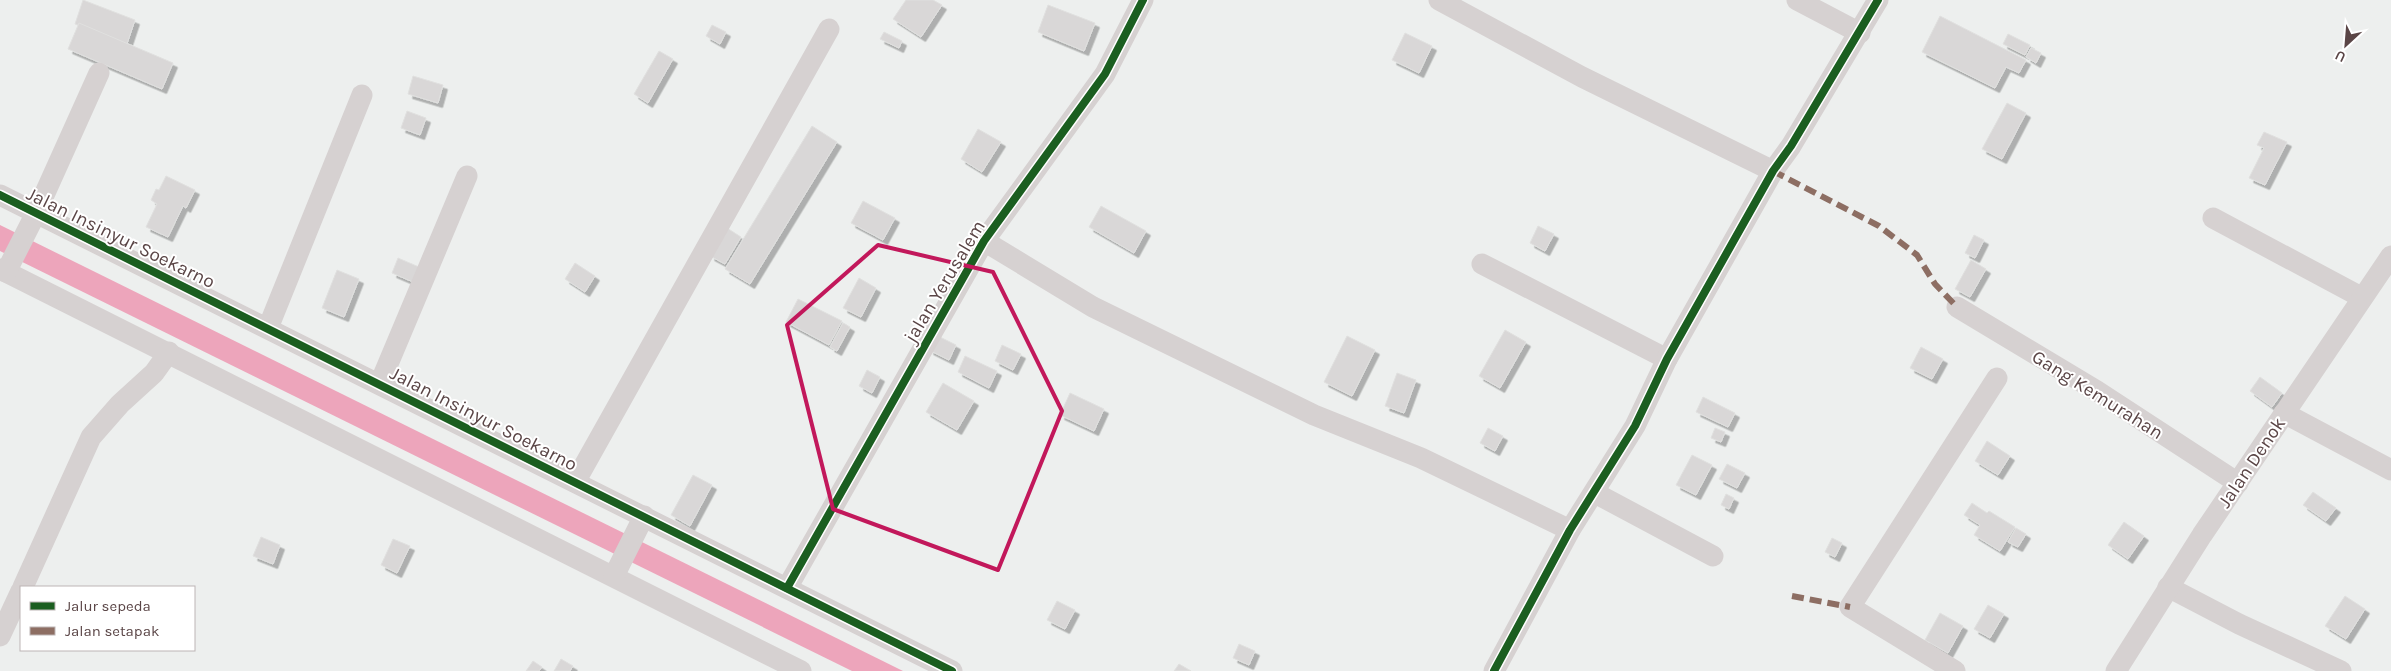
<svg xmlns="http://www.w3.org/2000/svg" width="2391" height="671" viewBox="0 0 2391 671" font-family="Karla,sans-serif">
<defs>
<filter id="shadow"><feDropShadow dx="4.5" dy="4.5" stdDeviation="0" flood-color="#0004"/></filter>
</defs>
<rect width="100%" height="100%" fill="#edefee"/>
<path fill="#eda5bb" d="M 0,225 L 903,671 L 852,671 L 0,251 Z"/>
<g fill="#d9d7d7" stroke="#e0e0df" filter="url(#shadow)">
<path d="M 83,0 L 135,20 L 127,44 L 75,24 Z"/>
<path d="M 906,0 L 933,0 L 942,5 L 921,37 L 893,19 Z"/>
<path d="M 1048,5 L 1095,23 L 1084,51 L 1038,32 Z"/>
<path d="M 1940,16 L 2026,60 L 2019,73 L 2006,67 L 1995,88 L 1922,52 Z"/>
<path d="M 79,23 L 173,63 L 162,89 L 68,49 Z"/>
<path d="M 712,25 L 726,32 L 720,44 L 706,36 Z"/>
<path d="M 884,32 L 902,41 L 899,48 L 880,39 Z"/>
<path d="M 1405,33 L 1432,46 L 1419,73 L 1392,60 Z"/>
<path d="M 2008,34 L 2030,45 L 2025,55 L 2003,44 Z"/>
<path d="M 2031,48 L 2041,53 L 2036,63 L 2026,57 Z"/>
<path d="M 659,51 L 673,59 L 648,103 L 634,94 Z"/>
<path d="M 413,76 L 443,85 L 438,103 L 408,94 Z"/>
<path d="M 2007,103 L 2026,113 L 2002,159 L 1982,149 Z"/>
<path d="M 407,111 L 426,118 L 420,135 L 401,128 Z"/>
<path d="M 812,126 L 837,142 L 750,284 L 725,269 Z"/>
<path d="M 978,129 L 1001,142 L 982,172 L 961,159 Z"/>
<path d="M 2264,132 L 2287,142 L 2265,185 L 2249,178 L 2264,148 L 2257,145 Z"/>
<path d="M 166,176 L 195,190 L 186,208 L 183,206 L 168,237 L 146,227 L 157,204 L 151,200 L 156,189 L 159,190 Z"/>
<path d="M 863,201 L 895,218 L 883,240 L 851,223 Z"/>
<path d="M 1101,206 L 1146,231 L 1134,253 L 1089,227 Z"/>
<path d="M 1538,226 L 1554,234 L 1545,251 L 1530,243 Z"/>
<path d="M 727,228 L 741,237 L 725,264 L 710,256 Z"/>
<path d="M 1974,235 L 1984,240 L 1975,258 L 1965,253 Z"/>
<path d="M 398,258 L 419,267 L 413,282 L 392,273 Z"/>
<path d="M 1971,260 L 1986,269 L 1970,297 L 1955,289 Z"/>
<path d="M 575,263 L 595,276 L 585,292 L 565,279 Z"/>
<path d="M 337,270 L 359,279 L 344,317 L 322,308 Z"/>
<path d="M 859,278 L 876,288 L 861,317 L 843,308 Z"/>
<path d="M 798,299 L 842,321 L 829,345 L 786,322 Z"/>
<path d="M 843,323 L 850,327 L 837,351 L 830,347 Z"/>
<path d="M 1505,330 L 1526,342 L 1500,388 L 1479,376 Z"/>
<path d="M 936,335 L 956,345 L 949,360 L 929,350 Z"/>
<path d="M 1347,336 L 1375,350 L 1352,396 L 1324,382 Z"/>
<path d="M 1002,345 L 1021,354 L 1013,370 L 995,361 Z"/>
<path d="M 1921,347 L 1943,359 L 1932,379 L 1910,368 Z"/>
<path d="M 965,356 L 997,371 L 989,388 L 958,372 Z"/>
<path d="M 867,370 L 880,377 L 872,393 L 859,386 Z"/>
<path d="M 1397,373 L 1416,380 L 1404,413 L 1385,406 Z"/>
<path d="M 2260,377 L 2282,393 L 2272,407 L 2250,391 Z"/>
<path d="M 943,383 L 974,401 L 957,430 L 926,412 Z"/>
<path d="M 1070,393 L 1104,409 L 1094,431 L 1060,415 Z"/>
<path d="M 1703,397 L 1735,413 L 1728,427 L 1696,412 Z"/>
<path d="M 1488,428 L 1503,436 L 1495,451 L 1480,443 Z"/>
<path d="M 1715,428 L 1725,432 L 1721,442 L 1711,438 Z"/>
<path d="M 1987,441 L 2010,456 L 1998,475 L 1975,461 Z"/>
<path d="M 1692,455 L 1712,465 L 1696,495 L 1676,485 Z"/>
<path d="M 1727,464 L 1745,473 L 1737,488 L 1719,479 Z"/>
<path d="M 693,475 L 712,485 L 690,526 L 671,515 Z"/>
<path d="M 2313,492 L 2336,508 L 2326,521 L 2303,505 Z"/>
<path d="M 1726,494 L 1734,498 L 1729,509 L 1721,505 Z"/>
<path d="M 1972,503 L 1987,513 L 1989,511 L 2015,527 L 2000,551 L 1974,535 L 1980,525 L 1964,515 Z"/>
<path d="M 2124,522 L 2144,536 L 2128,559 L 2108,545 Z"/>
<path d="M 2016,528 L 2026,534 L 2018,547 L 2008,542 Z"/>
<path d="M 261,537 L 280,545 L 273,564 L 253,556 Z"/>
<path d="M 1832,538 L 1842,543 L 1835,557 L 1825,552 Z"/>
<path d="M 393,539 L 410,546 L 397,573 L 381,565 Z"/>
<path d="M 2345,596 L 2365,609 L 2346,639 L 2325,626 Z"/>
<path d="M 1057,601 L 1075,610 L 1065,629 L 1047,620 Z"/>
<path d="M 1988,605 L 2004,614 L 1990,638 L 1974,629 Z"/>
<path d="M 1940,613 L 1963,626 L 1948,653 L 1925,640 Z"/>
<path d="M 1239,644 L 1255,651 L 1249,665 L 1233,658 Z"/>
<path d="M 561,659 L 573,666 L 570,671 L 554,671 Z"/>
<path d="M 533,661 L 542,667 L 539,671 L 526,671 Z"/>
<path d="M 1179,664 L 1191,671 L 1174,671 Z"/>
</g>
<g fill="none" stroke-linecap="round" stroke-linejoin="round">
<g stroke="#d6d1d1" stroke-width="21">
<path d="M 1439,0 L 1582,77 L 1773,171"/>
<path d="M 1797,0 L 1860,33"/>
<path d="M 0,195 L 952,671"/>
<path d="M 2213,218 L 2361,297"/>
<path d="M 984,241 L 1093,307 L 1314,415 L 1421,458 L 1570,530"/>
<path d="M 1482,264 L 1667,359"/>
<path d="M 0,269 L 801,671"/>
<path d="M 6,272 L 36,213 L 99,73"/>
<path d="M 1957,307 L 2097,391 L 2238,483"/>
<path d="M 268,328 L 362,95"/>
<path d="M 380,383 L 467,176"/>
<path d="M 2284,413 L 2391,470"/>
<path d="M 575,482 L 829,29"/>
<path d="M 1595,493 L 1713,556"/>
<path d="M 614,576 L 644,516"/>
<path d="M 23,587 L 91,437 L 120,404 L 154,373 L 169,352"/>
<path d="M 2168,587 L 2239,624 L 2341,671"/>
<path d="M 787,588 L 984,241 L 1105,74 L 1143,0"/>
<path d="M 0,636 L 21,591"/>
<path d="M 1494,671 L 1570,530 L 1635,426 L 1667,359 L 1773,171 L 1791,146 L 1878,0"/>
<path d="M 1955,671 L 1850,607 L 1997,378"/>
<path d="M 2116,671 L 2202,535 L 2391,256"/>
</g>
<g stroke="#8d6e63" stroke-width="6" stroke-dasharray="12 6" stroke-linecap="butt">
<path d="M 1773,171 L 1879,226 L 1917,255 L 1935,284 L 1957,307"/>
<path d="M 1792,596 L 1850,607"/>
</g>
<g stroke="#fff" stroke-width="11">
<g id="cycleway">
<path d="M 0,195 L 952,671"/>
<path d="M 787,588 L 984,241 L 1105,74 L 1143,0"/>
<path d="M 1494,671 L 1570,530 L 1635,426 L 1667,359 L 1773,171 L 1791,146 L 1878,0"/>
</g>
</g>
<use href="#cycleway" stroke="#1b5e20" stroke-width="8"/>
</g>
<path fill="none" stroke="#c2185b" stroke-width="4" stroke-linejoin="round" d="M 878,245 L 993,272 L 1062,411 L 998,570 L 833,509 L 787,325 Z"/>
<g text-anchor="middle" stroke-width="4" stroke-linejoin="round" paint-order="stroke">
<g font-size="19" fill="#5a4546" stroke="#fff">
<text transform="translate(121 237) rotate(26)" y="7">Jalan Insinyur Soekarno</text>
<text transform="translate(944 281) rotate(-59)" y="7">jalan Yerusalem</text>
<text transform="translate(2098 394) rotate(32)" y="7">Gang Kemurahan</text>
<text transform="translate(484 418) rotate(27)" y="7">Jalan Insinyur Soekarno</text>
<text transform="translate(2251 462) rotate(-56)" y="7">Jalan Denok</text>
</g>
</g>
<rect x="20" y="586" width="175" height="65" fill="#ffffff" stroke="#bdb5b5"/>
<rect x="30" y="602" width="25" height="8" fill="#1b5e20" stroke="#bdb5b5"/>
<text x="65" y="611" font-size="15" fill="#5a4546">Jalur sepeda</text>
<rect x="30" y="627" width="25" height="8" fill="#8d6e63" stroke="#bdb5b5"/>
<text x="65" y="636" font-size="15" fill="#5a4546">Jalan setapak</text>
<g transform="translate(2346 45) rotate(206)" stroke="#ffffff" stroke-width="4" paint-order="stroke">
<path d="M0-4L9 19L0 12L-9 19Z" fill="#5a4546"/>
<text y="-8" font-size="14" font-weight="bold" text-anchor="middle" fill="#5a4546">U</text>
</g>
</svg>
